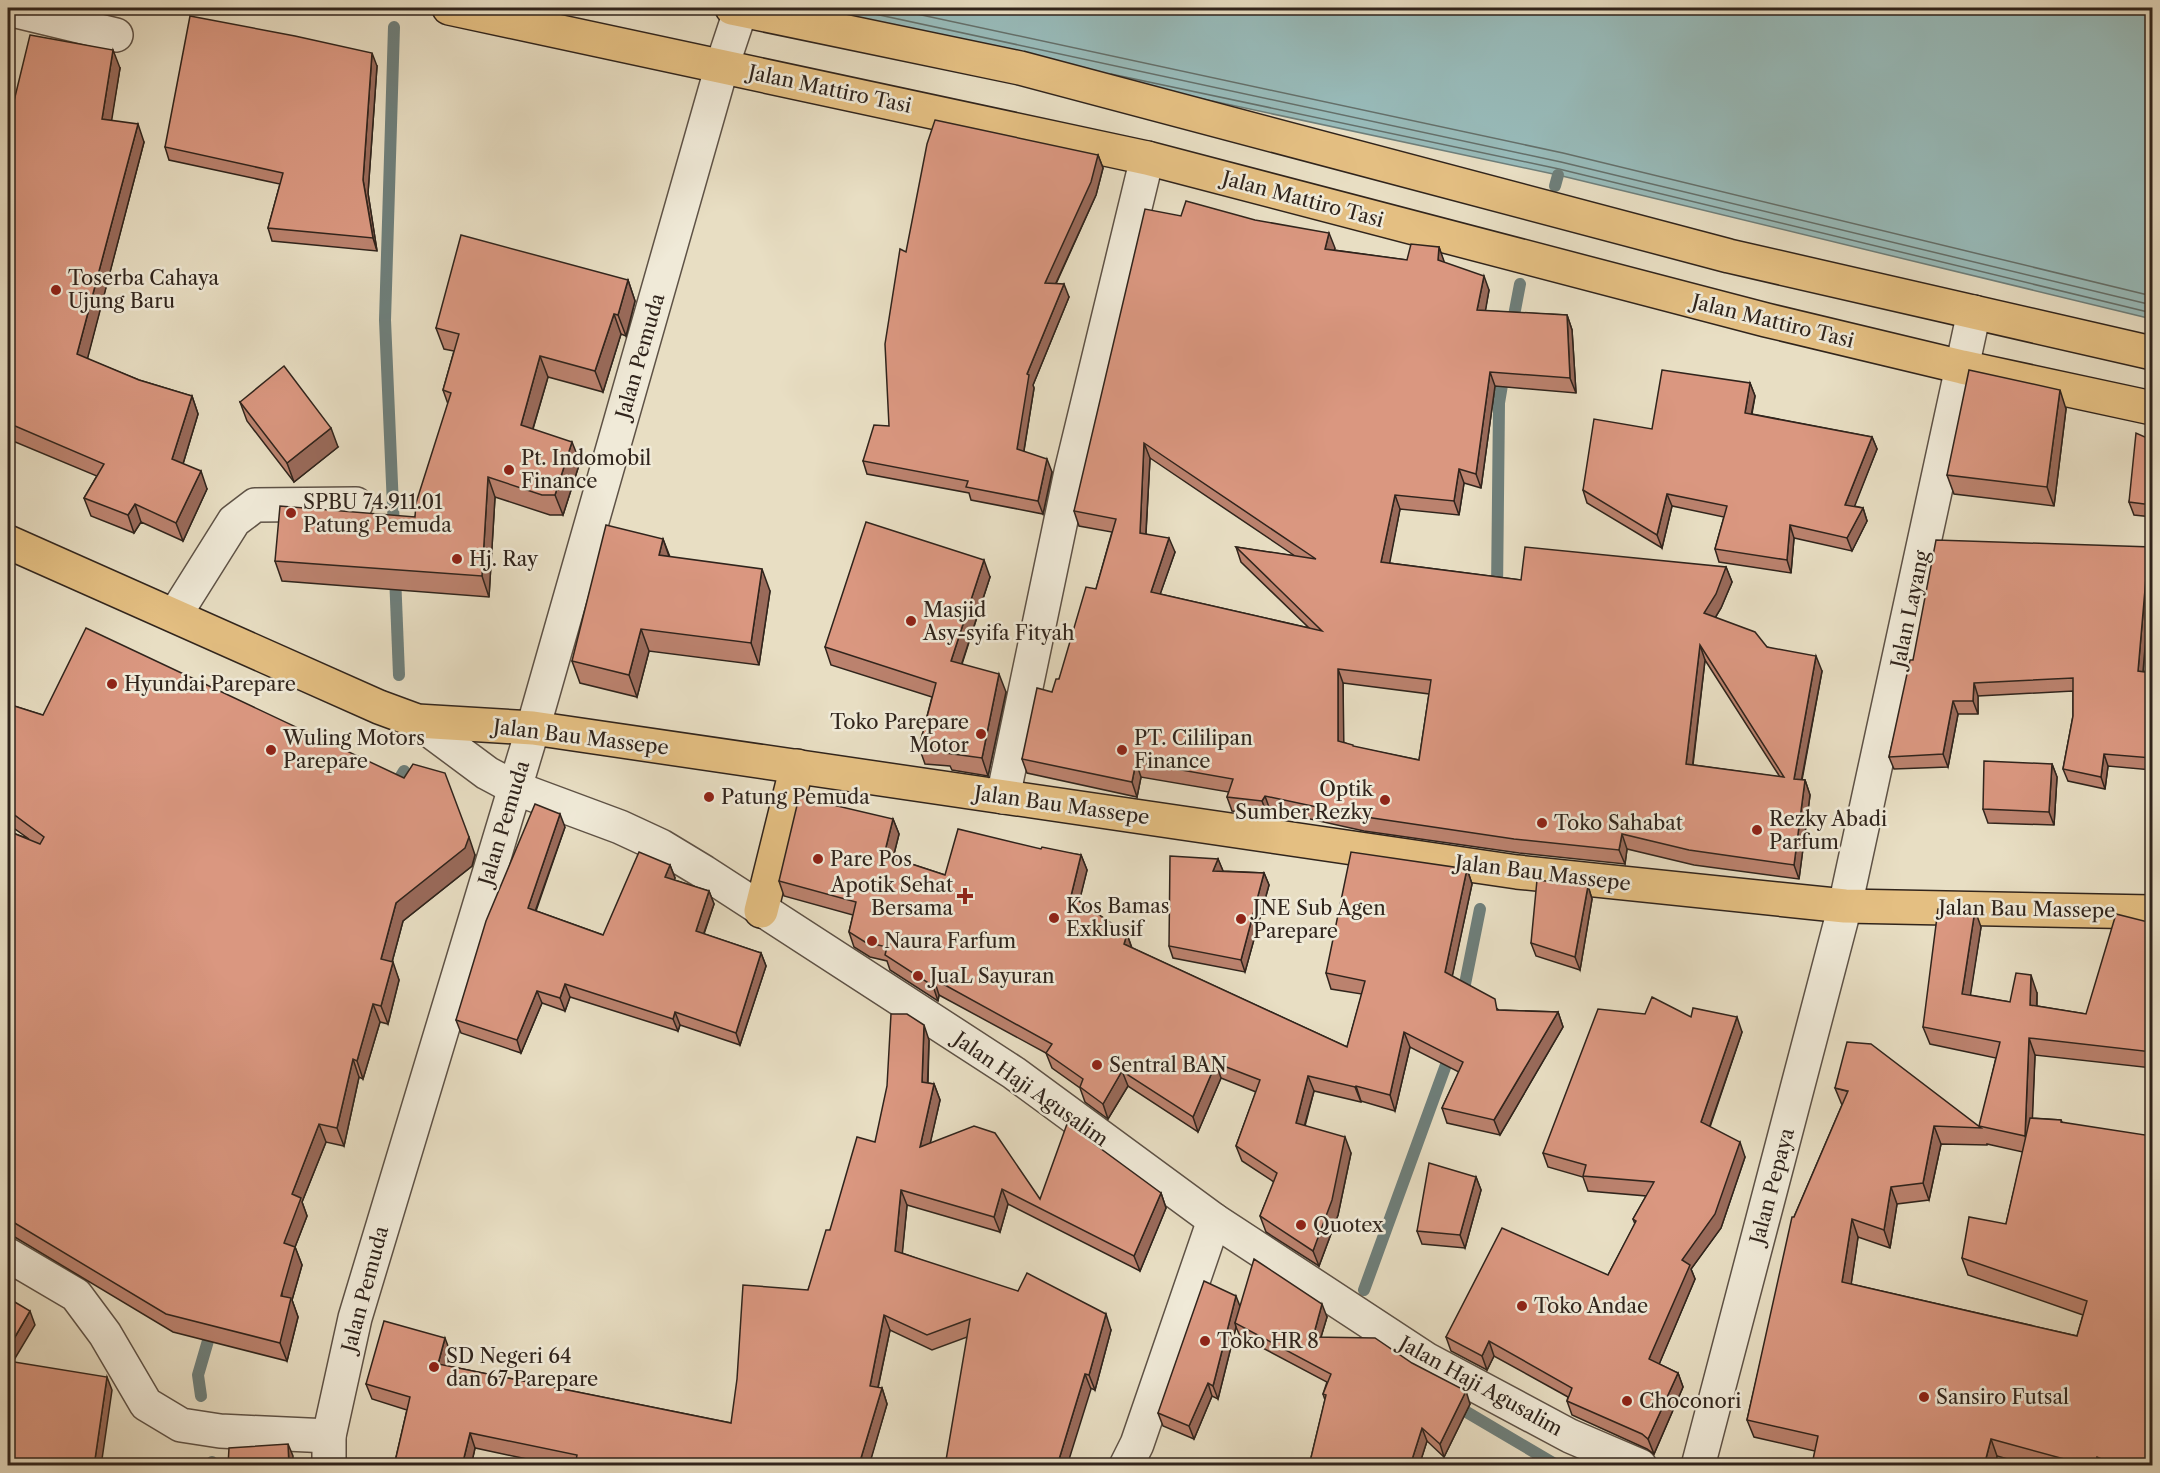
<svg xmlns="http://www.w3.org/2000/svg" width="2160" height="1473" viewBox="0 0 2160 1473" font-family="'Libre Caslon Text',serif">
<rect width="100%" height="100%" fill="#e8dec3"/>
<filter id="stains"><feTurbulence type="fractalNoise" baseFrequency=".00333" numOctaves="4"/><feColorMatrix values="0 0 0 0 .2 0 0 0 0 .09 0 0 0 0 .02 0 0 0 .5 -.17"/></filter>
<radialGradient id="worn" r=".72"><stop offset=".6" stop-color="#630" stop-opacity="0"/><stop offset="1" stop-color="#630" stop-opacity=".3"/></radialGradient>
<path fill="#98bbba" stroke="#6e7f7b" stroke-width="1.5" d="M 785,8 L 2152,8 L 2152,319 L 1558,175 L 1058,68 Z"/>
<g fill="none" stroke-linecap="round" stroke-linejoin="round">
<g stroke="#64706b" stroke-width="1.5">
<path d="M 847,8 L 1561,162 L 2152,305"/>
<path d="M 889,8 L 1563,153 L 2152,296"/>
<path d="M 1111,74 L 1559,169 L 2152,313"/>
</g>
<g stroke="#6e7f7b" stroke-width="12">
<path d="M 1555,186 L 1558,175"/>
<path d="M 1512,326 L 1520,284"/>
<path d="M 394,530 L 385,320 L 394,27"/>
<path d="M 395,575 L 399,675"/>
<path d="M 1497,592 L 1499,403 L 1504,373"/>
<path d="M 392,791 L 404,771"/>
<path d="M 1462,999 L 1480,909"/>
<path d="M 1364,1290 L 1451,1051"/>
<path d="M 201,1396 L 198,1375 L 212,1327"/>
<path d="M 1453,1404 L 1558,1466"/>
<path d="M 212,1462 L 212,1466"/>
</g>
<g stroke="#5e5246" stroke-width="36">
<g id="minor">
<path d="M 8,9 L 116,35"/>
<path d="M 175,615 L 234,521 L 255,505 L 356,504"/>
<path d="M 417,721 L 487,773 L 515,788 L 620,827 L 661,846 L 704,872 L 1014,1073 L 1214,1220 L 1426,1359 L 1570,1436 L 1640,1466"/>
<path d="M 1003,797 L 1071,472 L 1147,158"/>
<path d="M 8,1255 L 76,1295 L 105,1334 L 146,1404 L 181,1425 L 220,1431 L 329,1436"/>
<path d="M 329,1466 L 329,1436 L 355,1318 L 533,728 L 722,66 L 741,9"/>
<path d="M 1126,1466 L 1137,1444 L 1214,1220"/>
<path d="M 1698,1466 L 1845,906 L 1974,312"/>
</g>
</g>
<g stroke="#30241c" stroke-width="36">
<g id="major">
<path d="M 449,8 L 1147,158 L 1766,320 L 1962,367 L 2152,408"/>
<path d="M 732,8 L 1020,68 L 1729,256 L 2152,353"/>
</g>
</g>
<g stroke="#30241c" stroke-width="36">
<g id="highway">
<path d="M 8,542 L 379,707 L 417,721 L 533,728 L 1517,872 L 1845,906 L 2152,912"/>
<path d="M 761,911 L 797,766"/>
</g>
</g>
<use href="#minor" stroke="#f0ead8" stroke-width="33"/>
<use href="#major" stroke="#e4bf82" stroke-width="33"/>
<use href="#highway" stroke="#e4bf82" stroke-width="33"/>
</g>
<g fill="#bb826e" stroke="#30241c" stroke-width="1.5" fill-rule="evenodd">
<path d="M 377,66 L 368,193 L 377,251 L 272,241 L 268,228 L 280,184 L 169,160 L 165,147 Z"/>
<path d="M 120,68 L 111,120 L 144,142 L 87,359 L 139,380 L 192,396 L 198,414 L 183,464 L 207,489 L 183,541 L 141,522 L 134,533 L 91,516 L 84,498 L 97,476 L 8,439 L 8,104 L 13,105 Z"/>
<path d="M 1098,155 L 1103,168 L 1096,195 L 1056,284 L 1069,297 L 1033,385 L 1034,388 L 1024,451 L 1052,472 L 1043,514 L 971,500 L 969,493 L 867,474 L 863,461 Z"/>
<path d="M 1439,247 L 1444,263 L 1489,290 L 1485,311 L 1567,315 L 1572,330 L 1576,393 L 1495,386 L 1481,488 L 1464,483 L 1459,515 L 1400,509 L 1389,563 L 1521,580 L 1726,567 L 1732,582 L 1721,608 L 1715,618 L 1767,647 L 1822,671 L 1802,780 L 1805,780 L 1810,795 L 1799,879 L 1694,865 L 1627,849 L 1625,864 L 1519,853 L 1364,831 L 1270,810 L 1268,816 L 1232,811 L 1227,797 L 1229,792 L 1141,777 L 1137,797 L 1027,773 L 1022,759 L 1052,692 L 1059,679 L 1096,589 L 1112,532 L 1079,526 L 1074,511 L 1335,248 L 1334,250 L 1407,260 ZM 1150,458 L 1295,556 L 1236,547 L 1241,562 L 1309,628 L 1160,594 L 1175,552 L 1146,534 ZM 1705,660 L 1780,777 L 1693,765 ZM 1343,683 L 1429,694 L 1419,760 L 1354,747 L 1343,742 Z"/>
<path d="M 628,280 L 635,301 L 626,336 L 621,334 L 603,392 L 548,377 L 533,429 L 580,462 L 563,515 L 550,515 L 495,497 L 489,597 L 282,581 L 275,561 L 415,517 L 448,404 L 443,390 L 454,351 L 444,349 L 436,328 Z"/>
<path d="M 1750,383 L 1755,396 L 1752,414 L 1872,437 L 1877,449 L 1854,506 L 1863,508 L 1867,521 L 1852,551 L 1794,538 L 1791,573 L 1719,562 L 1715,549 L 1724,517 L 1672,506 L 1662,548 L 1587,503 L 1583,490 L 1652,429 Z"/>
<path d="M 240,402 L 338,447 L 294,482 L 247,421 Z"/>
<path d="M 2066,409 L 2054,506 L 1954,494 L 1947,475 Z"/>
<path d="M 2152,424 L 2152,517 L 2134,515 L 2129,502 L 2147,438 Z"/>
<path d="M 663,539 L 670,557 L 770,591 L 759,665 L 649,651 L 637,697 L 580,683 L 572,661 Z"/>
<path d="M 2152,547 L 2152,590 L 2150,590 L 2143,671 L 2152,673 L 2152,770 L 2108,766 L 2105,789 L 2068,781 L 2063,769 L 2073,716 L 2073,691 L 1978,696 L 1978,714 L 1958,714 L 1948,767 L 1894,769 L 1889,757 L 1913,660 Z"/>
<path d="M 990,577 L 962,664 L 1006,692 L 988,776 L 952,770 L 950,766 L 925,764 L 919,747 L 932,697 L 831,665 L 825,647 Z"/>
<path d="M 8,704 L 475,855 L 472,866 L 403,921 L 392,962 L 399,980 L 388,1024 L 380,1022 L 363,1079 L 359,1077 L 344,1146 L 326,1142 L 302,1202 L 307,1216 L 295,1247 L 302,1265 L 292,1300 L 298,1317 L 287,1361 L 173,1332 L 8,1233 L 8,831 L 29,839 L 8,824 Z"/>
<path d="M 2052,764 L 2057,777 L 2054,825 L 1988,823 L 1983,809 Z"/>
<path d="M 893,819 L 899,834 L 893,858 L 945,875 L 1041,849 L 1081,855 L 1087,870 L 1079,901 L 1127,934 L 1132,948 L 1347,1047 L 1362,994 L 1331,989 L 1326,973 L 1467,869 L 1472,884 L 1452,976 L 1499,1010 L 1558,1012 L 1563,1027 L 1500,1135 L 1447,1123 L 1442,1108 L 1459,1072 L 1410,1047 L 1395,1111 L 1361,1101 L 1361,1102 L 1314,1091 L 1305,1126 L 1351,1153 L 1338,1215 L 1319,1266 L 1266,1232 L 1260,1216 L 1274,1182 L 1242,1161 L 1236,1146 L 1256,1092 L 1221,1078 L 1198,1132 L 1128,1086 L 1108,1119 L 1085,1102 L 1080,1088 L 1052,1068 L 1046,1053 L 939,995 L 938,1001 L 890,970 L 887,961 L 870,957 L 854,947 L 849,932 L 853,915 L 784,896 L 779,881 Z"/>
<path d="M 565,827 L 536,911 L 603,935 L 670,865 L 675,878 L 674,880 L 709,891 L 714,904 L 704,934 L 761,953 L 766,966 L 740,1045 L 680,1025 L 678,1031 L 570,997 L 565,1011 L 542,1003 L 521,1053 L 461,1033 L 456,1020 Z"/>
<path d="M 1218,859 L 1223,871 L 1264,873 L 1269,885 L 1245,972 L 1173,958 L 1169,946 Z"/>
<path d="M 1588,886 L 1592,899 L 1580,970 L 1536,956 L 1531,943 Z"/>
<path d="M 2152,923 L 2152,1068 L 2035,1055 L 2032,1118 L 2061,1120 L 2062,1122 L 2152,1466 L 2032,1466 L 1997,1456 L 1995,1466 L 1813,1466 L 1815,1451 L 1754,1437 L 1747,1420 L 1794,1217 L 1842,1105 L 1835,1088 L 1980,1127 L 1996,1058 L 1930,1044 L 1923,1027 L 1981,927 L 1970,995 L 2010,1002 L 2037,993 L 2037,1006 L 2086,1014 ZM 1941,1144 L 1987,1145 L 1987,1144 L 2023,1152 L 2006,1224 L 1962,1258 L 1968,1275 L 2083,1315 L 2077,1336 L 1851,1284 L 1858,1237 L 1890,1248 L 1897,1204 L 1929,1200 Z"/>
<path d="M 1645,1014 L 1691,1017 L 1742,1032 L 1710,1127 L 1745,1157 L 1721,1228 L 1691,1269 L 1695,1279 L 1659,1364 L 1678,1373 L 1683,1387 L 1654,1454 L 1647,1449 L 1572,1415 L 1567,1401 L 1568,1397 L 1494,1356 L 1487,1370 L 1451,1351 L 1446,1337 L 1608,1275 L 1635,1224 L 1633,1219 L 1646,1196 L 1588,1191 L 1583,1177 L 1548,1167 L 1543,1153 Z"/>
<path d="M 929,1040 L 928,1083 L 934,1084 L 940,1100 L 930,1143 L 1040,1199 L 1161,1193 L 1166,1208 L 1140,1271 L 1008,1204 L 1000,1232 L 907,1205 L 902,1253 L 1111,1330 L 1095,1390 L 967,1337 L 932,1350 L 890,1330 L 878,1388 L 882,1388 L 887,1404 L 870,1461 L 891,1466 L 560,1466 L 475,1448 L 471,1466 L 394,1466 L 407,1410 L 372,1399 L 366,1384 L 451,1354 L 448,1366 L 731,1423 L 808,1290 L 830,1230 L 875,1142 Z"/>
<path d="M 1476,1177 L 1481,1190 L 1465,1248 L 1422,1244 L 1417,1231 Z"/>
<path d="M 1240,1307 L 1327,1317 L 1321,1337 L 1470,1404 L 1444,1457 L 1427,1441 L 1419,1466 L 1309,1466 L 1325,1400 L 1323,1394 L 1327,1382 L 1240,1336 L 1236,1327 L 1218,1399 L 1212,1396 L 1194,1439 L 1163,1426 L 1158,1413 Z"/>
</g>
<g fill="#996a5a" stroke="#30241c" stroke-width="1.5">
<path d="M 113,50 L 120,68 L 109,137 L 102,119 Z"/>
<path d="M 372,53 L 377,66 L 368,193 L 377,251 L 373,238 L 363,180 Z"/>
<path d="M 138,124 L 144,142 L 84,372 L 77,354 Z"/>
<path d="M 1098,155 L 1103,168 L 1096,195 L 1050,296 L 1045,283 Z"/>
<path d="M 1329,233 L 1335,248 L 1331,263 L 1325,249 Z"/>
<path d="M 1439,247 L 1444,261 L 1443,275 L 1438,260 Z"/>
<path d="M 1484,276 L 1489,290 L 1483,325 L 1477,310 Z"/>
<path d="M 628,280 L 635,301 L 626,336 L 618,315 Z"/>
<path d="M 1064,284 L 1069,297 L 1033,385 L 1034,388 L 1022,462 L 1017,449 L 1027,374 Z"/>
<path d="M 614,314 L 621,334 L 603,392 L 595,371 Z"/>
<path d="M 1567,315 L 1572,330 L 1576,393 L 1570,378 Z"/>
<path d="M 540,356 L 548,377 L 528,445 L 521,425 Z"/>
<path d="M 1490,372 L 1495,386 L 1481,488 L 1476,474 Z"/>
<path d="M 1750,383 L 1755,396 L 1749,426 L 1745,413 Z"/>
<path d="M 2060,390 L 2066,409 L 2054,506 L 2047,487 Z"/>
<path d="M 192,396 L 198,414 L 179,477 L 172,459 Z"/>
<path d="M 331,428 L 338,447 L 294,482 L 287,463 Z"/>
<path d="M 1872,437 L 1877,449 L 1850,518 L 1845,505 Z"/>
<path d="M 572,442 L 580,462 L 563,515 L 555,495 Z"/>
<path d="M 1144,443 L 1150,458 L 1145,548 L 1140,533 Z"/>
<path d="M 1047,459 L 1052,472 L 1043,514 L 1038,501 Z"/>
<path d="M 1459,469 L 1464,483 L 1459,515 L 1454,501 Z"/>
<path d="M 201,471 L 207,489 L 183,541 L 176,523 Z"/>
<path d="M 488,477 L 495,497 L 489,597 L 482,576 Z"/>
<path d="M 1667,494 L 1672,506 L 1662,548 L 1657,535 Z"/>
<path d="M 1395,495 L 1400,509 L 1387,577 L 1381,562 Z"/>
<path d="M 135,504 L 141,522 L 134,533 L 128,515 Z"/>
<path d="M 1863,508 L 1867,521 L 1852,551 L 1847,538 Z"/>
<path d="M 1790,525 L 1794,538 L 1791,573 L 1787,560 Z"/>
<path d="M 1169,538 L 1175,552 L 1156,606 L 1151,592 Z"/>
<path d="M 663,539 L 671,562 L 659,555 Z"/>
<path d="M 984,560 L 990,577 L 957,678 L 951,661 Z"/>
<path d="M 1726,567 L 1732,582 L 1721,608 L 1709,628 L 1704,613 Z"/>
<path d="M 762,569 L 770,591 L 759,665 L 751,643 Z"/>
<path d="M 2146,578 L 2150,590 L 2142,683 L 2138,671 Z"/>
<path d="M 641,629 L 649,651 L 637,697 L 629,675 Z"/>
<path d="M 1700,645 L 1705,660 L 1691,778 L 1686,764 Z"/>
<path d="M 1816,656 L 1822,671 L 1799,793 L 1794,779 Z"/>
<path d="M 1338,669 L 1343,683 L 1344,755 L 1338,741 Z"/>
<path d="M 999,674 L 1006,692 L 988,776 L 982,758 Z"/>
<path d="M 1974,683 L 1978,696 L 1978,714 L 1973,701 Z"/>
<path d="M 1953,701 L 1958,714 L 1948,767 L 1943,754 Z"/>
<path d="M 2104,754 L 2108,766 L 2105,789 L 2101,777 Z"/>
<path d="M 1136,762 L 1141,777 L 1137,797 L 1132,782 Z"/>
<path d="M 2052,764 L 2057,777 L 2054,825 L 2049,812 Z"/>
<path d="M 1805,780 L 1810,795 L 1799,879 L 1794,865 Z"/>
<path d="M 1265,796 L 1270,810 L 1268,816 L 1262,801 Z"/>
<path d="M 560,814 L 565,827 L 532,920 L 528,908 Z"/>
<path d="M 893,819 L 899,834 L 890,870 L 884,855 Z"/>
<path d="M 1622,834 L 1627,849 L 1625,864 L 1619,850 Z"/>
<path d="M 469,837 L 475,855 L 472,866 L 403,921 L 388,977 L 381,959 L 396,903 Z"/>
<path d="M 1081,855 L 1087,870 L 1077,911 L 1071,896 Z"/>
<path d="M 1218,859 L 1223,871 L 1218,883 L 1213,871 Z"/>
<path d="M 670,865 L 675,878 L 670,890 L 665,877 Z"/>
<path d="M 1467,869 L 1472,884 L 1450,987 L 1445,972 Z"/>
<path d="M 1264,873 L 1269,885 L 1245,972 L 1241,960 Z"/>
<path d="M 1588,886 L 1592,899 L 1580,970 L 1575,957 Z"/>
<path d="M 709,891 L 714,904 L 700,944 L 696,931 Z"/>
<path d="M 1975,910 L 1981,927 L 1968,1011 L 1962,994 Z"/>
<path d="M 1127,934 L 1132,949 L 1124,944 Z"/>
<path d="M 761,953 L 766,966 L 740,1045 L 736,1033 Z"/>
<path d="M 393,962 L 399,980 L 388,1024 L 381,1006 Z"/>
<path d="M 2031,975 L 2037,993 L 2036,1022 L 2030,1005 Z"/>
<path d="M 934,979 L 939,995 L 938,1001 L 933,986 Z"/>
<path d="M 565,984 L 570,997 L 565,1011 L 560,998 Z"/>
<path d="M 537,991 L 542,1003 L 521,1053 L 517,1040 Z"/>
<path d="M 373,1004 L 380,1022 L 363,1079 L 357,1061 Z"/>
<path d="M 675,1012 L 680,1025 L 678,1031 L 673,1019 Z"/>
<path d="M 1558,1012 L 1563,1027 L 1500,1135 L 1494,1120 Z"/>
<path d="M 1737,1017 L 1742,1032 L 1706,1137 L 1701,1122 Z"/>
<path d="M 924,1025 L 929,1040 L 927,1097 L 922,1082 Z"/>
<path d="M 1404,1032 L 1410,1047 L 1395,1111 L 1390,1095 Z"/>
<path d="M 2029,1038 L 2035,1055 L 2031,1153 L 2025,1136 Z"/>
<path d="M 353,1059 L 359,1077 L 344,1146 L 337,1128 Z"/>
<path d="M 1216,1063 L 1221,1078 L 1198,1132 L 1193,1117 Z"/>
<path d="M 1122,1071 L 1128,1086 L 1108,1119 L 1103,1104 Z"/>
<path d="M 1308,1076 L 1314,1091 L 1301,1138 L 1296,1123 Z"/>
<path d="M 934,1084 L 940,1100 L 926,1162 L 920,1147 Z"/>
<path d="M 1356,1086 L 1361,1101 L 1361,1102 L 1355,1087 Z"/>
<path d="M 319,1124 L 326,1142 L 302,1202 L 307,1216 L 295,1247 L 302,1265 L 292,1300 L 298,1317 L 287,1361 L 280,1343 L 284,1243 L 292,1194 Z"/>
<path d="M 1934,1126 L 1941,1144 L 1929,1200 L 1923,1183 Z"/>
<path d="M 1345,1137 L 1351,1153 L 1338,1215 L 1319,1266 L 1313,1251 Z"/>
<path d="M 1740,1142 L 1745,1157 L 1721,1228 L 1691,1269 L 1695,1279 L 1655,1374 L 1649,1359 L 1682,1260 Z"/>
<path d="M 1476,1177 L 1481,1190 L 1465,1248 L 1460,1235 Z"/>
<path d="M 1891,1187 L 1897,1204 L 1890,1248 L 1884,1230 Z"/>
<path d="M 1002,1189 L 1008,1204 L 1000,1232 L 994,1217 Z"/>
<path d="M 901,1190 L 907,1205 L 901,1267 L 895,1251 Z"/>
<path d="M 1161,1193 L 1166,1208 L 1140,1271 L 1134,1256 Z"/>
<path d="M 1852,1219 L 1858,1237 L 1849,1299 L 1842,1282 Z"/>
<path d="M 1236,1296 L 1241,1309 L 1235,1323 L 1236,1327 L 1218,1399 L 1213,1386 Z"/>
<path d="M 1322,1304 L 1327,1317 L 1317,1350 L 1313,1337 Z"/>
<path d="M 30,1311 L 35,1325 L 8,1370 L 8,1349 Z"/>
<path d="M 1106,1314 L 1111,1330 L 1095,1390 L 1089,1375 Z"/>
<path d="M 884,1315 L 890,1330 L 875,1401 L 870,1386 Z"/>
<path d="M 445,1338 L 451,1354 L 444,1379 L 438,1364 Z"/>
<path d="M 1489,1341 L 1494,1356 L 1487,1370 L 1482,1356 Z"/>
<path d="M 1678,1373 L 1683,1387 L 1654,1454 L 1648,1439 Z"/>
<path d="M 1085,1374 L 1091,1389 L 1067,1466 L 1057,1466 Z"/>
<path d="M 107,1377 L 112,1390 L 101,1466 L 94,1466 Z"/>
<path d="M 1208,1383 L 1212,1396 L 1194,1439 L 1189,1426 Z"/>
<path d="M 882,1388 L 887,1404 L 869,1466 L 861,1458 Z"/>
<path d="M 1466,1391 L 1470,1404 L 1444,1457 L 1440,1444 Z"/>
<path d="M 1422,1428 L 1427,1441 L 1419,1466 L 1410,1466 Z"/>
<path d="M 470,1433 L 475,1448 L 471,1466 L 462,1466 Z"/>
<path d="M 1991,1439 L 1997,1456 L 1995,1466 L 1984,1466 Z"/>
<path d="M 288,1444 L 293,1456 L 293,1466 L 289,1466 Z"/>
<path d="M 2097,1457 L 2101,1466 L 2095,1466 Z"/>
</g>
<g fill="#da9780" stroke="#30241c" stroke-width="1.5" fill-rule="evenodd">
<path d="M 190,16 L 295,36 L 372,53 L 363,180 L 373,238 L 268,228 L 283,173 L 165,147 Z"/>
<path d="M 30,35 L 113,50 L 102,119 L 138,124 L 77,354 L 139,380 L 192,396 L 172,459 L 201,471 L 176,523 L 135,504 L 128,515 L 84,498 L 104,464 L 8,423 L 8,104 L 13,105 Z"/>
<path d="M 935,120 L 1098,155 L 1091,182 L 1045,283 L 1064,284 L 1027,374 L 1029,375 L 1017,449 L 1047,459 L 1038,501 L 966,487 L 968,481 L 863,461 L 874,425 L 889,426 L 885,344 L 900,249 L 906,252 L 927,144 Z"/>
<path d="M 1186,201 L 1255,220 L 1329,233 L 1325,249 L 1407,260 L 1411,244 L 1439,247 L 1438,260 L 1484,276 L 1477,310 L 1567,315 L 1570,378 L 1490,372 L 1476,474 L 1459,469 L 1454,501 L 1395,495 L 1381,562 L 1521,580 L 1525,547 L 1726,567 L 1716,594 L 1704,613 L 1755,632 L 1767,647 L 1816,656 L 1794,779 L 1805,780 L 1794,865 L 1689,850 L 1622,834 L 1619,850 L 1514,839 L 1359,816 L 1265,796 L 1262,801 L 1227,797 L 1233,779 L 1136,762 L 1132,782 L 1022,759 L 1037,688 L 1052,692 L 1056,679 L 1059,679 L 1086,587 L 1096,589 L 1116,519 L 1074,511 L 1145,209 L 1181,216 ZM 1144,443 L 1316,559 L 1236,547 L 1322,631 L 1151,592 L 1169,538 L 1140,533 ZM 1700,645 L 1784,777 L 1686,764 ZM 1338,669 L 1431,680 L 1419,760 L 1353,746 L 1353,745 L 1338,741 Z"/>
<path d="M 461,235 L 628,280 L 618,315 L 614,314 L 595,371 L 540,356 L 521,425 L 572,442 L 555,495 L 542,495 L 488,477 L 482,576 L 275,561 L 280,506 L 415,517 L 416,503 L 451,393 L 443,390 L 459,334 L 436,328 Z"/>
<path d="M 284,366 L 331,428 L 287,463 L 240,402 Z"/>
<path d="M 1662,370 L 1750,383 L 1745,413 L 1872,437 L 1845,505 L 1863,508 L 1847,538 L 1790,525 L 1787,560 L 1715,549 L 1727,506 L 1667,494 L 1657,535 L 1583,490 L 1594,419 L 1652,429 Z"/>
<path d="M 1969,370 L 2060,390 L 2047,487 L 1947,475 Z"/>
<path d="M 2150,424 L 2152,424 L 2152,505 L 2129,502 L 2136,433 L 2147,438 Z"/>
<path d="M 866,522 L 984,560 L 951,661 L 999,674 L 982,758 L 946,753 L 946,749 L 919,747 L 936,683 L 825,647 Z"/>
<path d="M 606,525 L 663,539 L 659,555 L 762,569 L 751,643 L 641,629 L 629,675 L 572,661 Z"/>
<path d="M 1936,540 L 2152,547 L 2152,577 L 2146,578 L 2138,671 L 2152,673 L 2152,758 L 2104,754 L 2101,777 L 2063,769 L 2073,716 L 2073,678 L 1974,683 L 1973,701 L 1953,701 L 1943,754 L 1889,757 L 1910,660 L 1913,660 Z"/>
<path d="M 86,628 L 404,778 L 413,764 L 445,773 L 469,837 L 465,848 L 396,903 L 381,959 L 393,962 L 381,1006 L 373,1004 L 357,1061 L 353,1059 L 337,1128 L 319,1124 L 292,1194 L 301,1198 L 284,1243 L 295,1247 L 281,1296 L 291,1298 L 280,1343 L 166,1314 L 8,1219 L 8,831 L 40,844 L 44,837 L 8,810 L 8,704 L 43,715 Z"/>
<path d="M 1984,761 L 2052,764 L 2049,812 L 1983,809 Z"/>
<path d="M 799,797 L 893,819 L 884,855 L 945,875 L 958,829 L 1041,849 L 1042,847 L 1081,855 L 1071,896 L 1127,934 L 1124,944 L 1347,1047 L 1365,981 L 1326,973 L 1351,852 L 1467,869 L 1445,972 L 1495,999 L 1497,1010 L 1558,1012 L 1494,1120 L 1442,1108 L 1463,1062 L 1404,1032 L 1390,1095 L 1356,1086 L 1355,1087 L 1308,1076 L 1296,1123 L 1345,1137 L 1332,1200 L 1313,1251 L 1260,1216 L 1277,1173 L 1236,1146 L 1260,1080 L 1216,1063 L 1193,1117 L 1122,1071 L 1103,1104 L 1080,1087 L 1083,1079 L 1046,1053 L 1052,1044 L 934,979 L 933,986 L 885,955 L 887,947 L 865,942 L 849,932 L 856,902 L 779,881 Z"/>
<path d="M 535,804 L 560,814 L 528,908 L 603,935 L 639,852 L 670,865 L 665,877 L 709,891 L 696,931 L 761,953 L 736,1033 L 675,1012 L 673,1019 L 565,984 L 560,998 L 537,991 L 517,1040 L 456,1020 L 486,921 Z"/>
<path d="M 1170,856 L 1218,859 L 1213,871 L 1264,873 L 1241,960 L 1169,946 Z"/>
<path d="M 1537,880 L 1588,886 L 1575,957 L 1531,943 Z"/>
<path d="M 1938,909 L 1975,910 L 1962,994 L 2010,1002 L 2016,973 L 2031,975 L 2030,1005 L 2086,1014 L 2116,914 L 2152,923 L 2152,1052 L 2029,1038 L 2025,1136 L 1979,1126 L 2000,1042 L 1923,1027 Z"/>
<path d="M 1652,997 L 1691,1017 L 1693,1008 L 1737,1017 L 1701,1122 L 1740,1142 L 1715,1214 L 1682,1260 L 1690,1265 L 1649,1359 L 1678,1373 L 1648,1439 L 1642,1434 L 1567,1401 L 1572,1388 L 1489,1341 L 1482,1356 L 1446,1337 L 1502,1228 L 1608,1275 L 1636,1221 L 1633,1219 L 1654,1182 L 1583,1176 L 1586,1165 L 1543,1153 L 1598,1009 L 1645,1014 Z"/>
<path d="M 891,1014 L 907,1014 L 924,1025 L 922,1082 L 934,1084 L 920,1147 L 974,1126 L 995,1133 L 1040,1199 L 1067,1124 L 1161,1193 L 1134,1256 L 1002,1189 L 994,1217 L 901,1190 L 895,1251 L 1018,1291 L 1027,1273 L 1106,1314 L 1089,1375 L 1085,1374 L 1057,1466 L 945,1466 L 970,1319 L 927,1335 L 884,1315 L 870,1386 L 882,1388 L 861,1458 L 891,1466 L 575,1466 L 577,1455 L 470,1433 L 462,1466 L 394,1466 L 410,1397 L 366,1384 L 384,1321 L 445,1338 L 438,1364 L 731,1423 L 737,1379 L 743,1285 L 808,1290 L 826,1230 L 830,1230 L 857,1137 L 875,1142 L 887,1086 Z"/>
<path d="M 1847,1042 L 1871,1044 L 1981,1128 L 1934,1126 L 1923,1183 L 1891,1187 L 1884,1230 L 1852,1219 L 1842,1282 L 2077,1336 L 2087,1301 L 1962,1258 L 1969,1217 L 2006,1224 L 2030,1118 L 2061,1120 L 2061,1122 L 2151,1136 L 2152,1126 L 2152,1466 L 2118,1466 L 2097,1457 L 2095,1466 L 2090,1466 L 1991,1439 L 1984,1466 L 1817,1466 L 1812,1464 L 1818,1436 L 1747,1420 L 1792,1217 L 1794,1217 L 1848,1091 L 1835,1088 Z"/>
<path d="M 1429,1163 L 1476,1177 L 1460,1235 L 1417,1231 Z"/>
<path d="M 1254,1259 L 1322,1304 L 1313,1337 L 1375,1338 L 1412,1363 L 1466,1391 L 1440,1444 L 1422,1428 L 1410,1466 L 1309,1466 L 1326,1395 L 1323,1394 L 1331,1374 L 1235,1323 Z"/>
<path d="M 1204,1281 L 1236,1296 L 1213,1386 L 1208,1383 L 1189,1426 L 1158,1413 Z"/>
<path d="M 8,1298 L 30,1311 L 8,1349 Z"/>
<path d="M 8,1361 L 107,1377 L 94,1466 L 8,1466 Z"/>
<path d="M 288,1444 L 289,1466 L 228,1466 L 229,1448 Z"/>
</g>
<g fill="#8f2418" stroke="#f0ead8" stroke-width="2">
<circle cx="56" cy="290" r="6"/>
<circle cx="509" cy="470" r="6"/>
<circle cx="291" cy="513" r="6"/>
<circle cx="457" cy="559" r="6"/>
<circle cx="911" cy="621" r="6"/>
<circle cx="112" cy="684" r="6"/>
<circle cx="981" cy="734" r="6"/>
<circle cx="271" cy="750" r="6"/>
<circle cx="1122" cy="750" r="6"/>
<circle cx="709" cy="797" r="6"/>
<circle cx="1385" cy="800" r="6"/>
<circle cx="1542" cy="823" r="6"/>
<circle cx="1757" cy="830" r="6"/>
<circle cx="818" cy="859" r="6"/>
<path d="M962 887h6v6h6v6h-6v6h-6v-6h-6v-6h6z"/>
<circle cx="1054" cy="918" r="6"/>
<circle cx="1241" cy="919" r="6"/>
<circle cx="872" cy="941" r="6"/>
<circle cx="918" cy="976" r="6"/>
<circle cx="1097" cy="1065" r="6"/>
<circle cx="1301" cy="1225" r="6"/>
<circle cx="1522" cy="1306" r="6"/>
<circle cx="1205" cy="1341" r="6"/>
<circle cx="434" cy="1367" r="6"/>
<circle cx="1924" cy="1397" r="6"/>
<circle cx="1627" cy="1401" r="6"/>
</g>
<g text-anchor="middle" stroke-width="5" stroke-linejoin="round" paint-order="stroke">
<g font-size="20" fill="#30241c" stroke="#f0ead8">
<text transform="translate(830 89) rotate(12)" y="7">Jalan Mattiro Tasi</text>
<text transform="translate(1303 199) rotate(15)" y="7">Jalan Mattiro Tasi</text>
<text transform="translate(1773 321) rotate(14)" y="7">Jalan Mattiro Tasi</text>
<text transform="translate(640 356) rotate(-74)" y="7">Jalan Pemuda</text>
<text transform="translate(1910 609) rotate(-78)" y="7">Jalan Layang</text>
<text transform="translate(581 737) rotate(7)" y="7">Jalan Bau Massepe</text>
<text transform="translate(1062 805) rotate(8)" y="7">Jalan Bau Massepe</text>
<text transform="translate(504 823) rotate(-73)" y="7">Jalan Pemuda</text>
<text transform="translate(1543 873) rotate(7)" y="7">Jalan Bau Massepe</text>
<text transform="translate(2027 909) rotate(1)" y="7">Jalan Bau Massepe</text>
<text transform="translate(1031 1089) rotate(35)" y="7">Jalan Haji Agusalim</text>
<text transform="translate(1772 1186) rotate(-75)" y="7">Jalan Pepaya</text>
<text transform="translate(365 1289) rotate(-75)" y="7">Jalan Pemuda</text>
<text transform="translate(1481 1386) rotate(29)" y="7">Jalan Haji Agusalim</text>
</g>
<g font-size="20" fill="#30241c" stroke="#f0ead8" text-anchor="start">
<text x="68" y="285">Toserba Cahaya<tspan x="68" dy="23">Ujung Baru</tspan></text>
<text x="521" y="465">Pt. Indomobil<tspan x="521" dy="23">Finance</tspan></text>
<text x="303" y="509">SPBU 74.911.01<tspan x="303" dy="23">Patung Pemuda</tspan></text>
<text x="469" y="566">Hj. Ray</text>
<text x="923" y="617">Masjid<tspan x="923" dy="23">Asy-syifa Fityah</tspan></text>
<text x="124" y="691">Hyundai Parepare</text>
<text x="969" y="729" text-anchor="end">Toko Parepare<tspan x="969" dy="23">Motor</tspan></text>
<text x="283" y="745">Wuling Motors<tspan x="283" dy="23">Parepare</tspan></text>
<text x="1134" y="745">PT. Cililipan<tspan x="1134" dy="23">Finance</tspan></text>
<text x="1373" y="796" text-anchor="end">Optik<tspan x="1373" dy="23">Sumber Rezky</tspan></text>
<text x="721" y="804">Patung Pemuda</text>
<text x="1769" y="826">Rezky Abadi<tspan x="1769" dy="23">Parfum</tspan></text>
<text x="1554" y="830">Toko Sahabat</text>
<text x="830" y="866">Pare Pos</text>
<text x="953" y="892" text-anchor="end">Apotik Sehat<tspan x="953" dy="23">Bersama</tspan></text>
<text x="1066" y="913">Kos Bamas<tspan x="1066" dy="23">Exklusif</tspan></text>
<text x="1253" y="915">JNE Sub Agen<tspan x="1253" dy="23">Parepare</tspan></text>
<text x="884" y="948">Naura Farfum</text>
<text x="930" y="983">JuaL Sayuran</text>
<text x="1109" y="1072">Sentral BAN</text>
<text x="1313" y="1232">Quotex</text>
<text x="1534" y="1313">Toko Andae</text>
<text x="1217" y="1348">Toko HR 8</text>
<text x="446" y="1363">SD Negeri 64<tspan x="446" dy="23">dan 67 Parepare</tspan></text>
<text x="1936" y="1404">Sansiro Futsal</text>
<text x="1639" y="1408">Choconori</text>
</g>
</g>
<rect width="2160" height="1473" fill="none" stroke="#e8dec3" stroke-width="30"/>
<rect x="9" y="9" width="2142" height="1455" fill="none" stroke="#30241c" stroke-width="3"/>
<rect x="15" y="15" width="2130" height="1443" fill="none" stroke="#30241c" stroke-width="1.5"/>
<rect width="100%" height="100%" filter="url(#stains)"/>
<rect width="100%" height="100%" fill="url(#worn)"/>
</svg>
